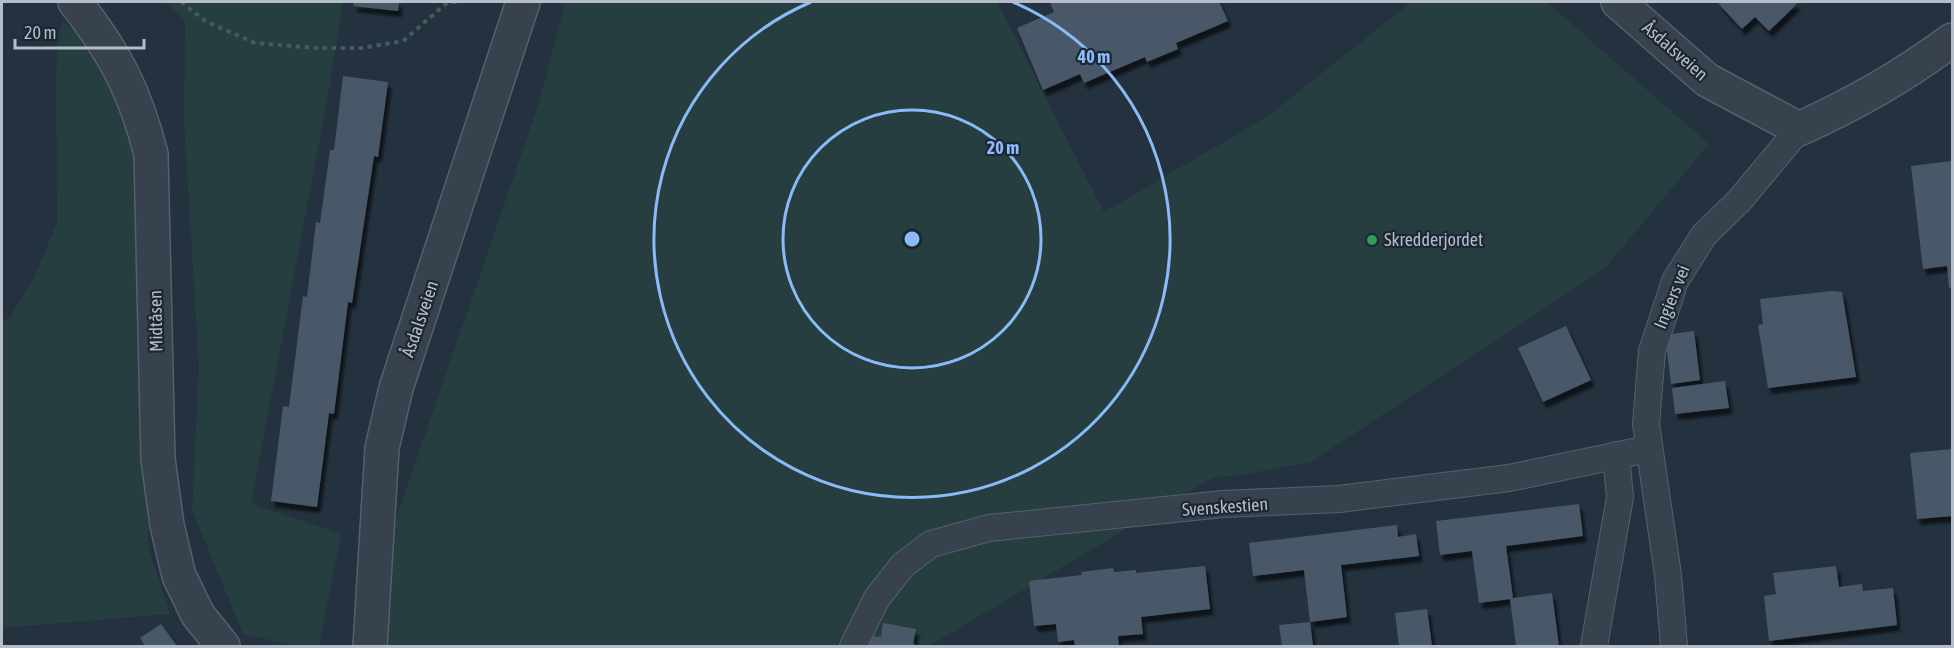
<svg xmlns="http://www.w3.org/2000/svg" width="1954" height="648" viewBox="0 0 1954 648" font-family="'Asap Condensed',sans-serif">
<defs>
<filter id="shadow"><feDropShadow dx="3.5" dy="6" stdDeviation="1.5" flood-color="#0009"/></filter>
</defs>
<rect width="100%" height="100%" fill="#24313e"/>
<g fill="#263e3f">
<path d="M 166,2 L 343,2 L 328,96 L 251,504 L 341,534 L 319,646 L 297,646 L 243,634 L 192,510 L 199,367 L 184,123 L 185,21 Z"/>
<path d="M 565,2 L 997,2 L 1104,212 L 1268,116 L 1411,2 L 1547,2 L 1709,144 L 1605,268 L 1311,462 L 1242,475 L 1214,477 L 929,646 L 381,646 L 385,551 L 540,100 Z"/>
<path d="M 63,22 L 91,39 L 123,101 L 141,171 L 144,439 L 149,550 L 170,614 L 2,628 L 2,321 L 10,317 L 35,276 L 57,222 L 56,75 L 58,38 Z"/>
</g>
<g fill="#4a5867" filter="url(#shadow)">
<path d="M 354,2 L 399,2 L 398,11 L 353,6 Z"/>
<path d="M 1050,2 L 1219,2 L 1228,21 L 1176,43 L 1178,49 L 1147,62 L 1145,57 L 1084,83 L 1080,74 L 1043,90 L 1017,28 L 1054,12 Z"/>
<path d="M 1717,2 L 1795,2 L 1797,4 L 1769,31 L 1755,17 L 1742,29 Z"/>
<path d="M 343,76 L 388,82 L 378,157 L 374,156 L 352,303 L 348,302 L 334,414 L 329,413 L 317,507 L 271,501 L 283,406 L 289,407 L 303,296 L 307,297 L 316,222 L 320,223 L 330,150 L 334,150 Z"/>
<path d="M 1952,161 L 1952,287 L 1949,288 L 1947,266 L 1923,269 L 1911,166 Z"/>
<path d="M 1832,291 L 1842,292 L 1856,377 L 1768,388 L 1758,325 L 1763,324 L 1760,299 Z"/>
<path d="M 1566,326 L 1591,380 L 1543,402 L 1518,348 Z"/>
<path d="M 1694,331 L 1700,380 L 1671,384 L 1665,335 Z"/>
<path d="M 1725,381 L 1729,408 L 1675,414 L 1672,388 Z"/>
<path d="M 1952,449 L 1952,516 L 1917,519 L 1910,453 Z"/>
<path d="M 1579,504 L 1583,536 L 1506,546 L 1513,598 L 1552,593 L 1559,646 L 1516,646 L 1510,599 L 1479,603 L 1472,551 L 1440,555 L 1436,521 Z"/>
<path d="M 1397,525 L 1398,537 L 1416,534 L 1419,556 L 1341,565 L 1347,617 L 1310,622 L 1304,570 L 1253,576 L 1249,543 Z"/>
<path d="M 1205,566 L 1210,609 L 1141,617 L 1143,634 L 1118,636 L 1119,646 L 1075,646 L 1074,640 L 1058,642 L 1056,624 L 1034,626 L 1029,581 L 1082,575 L 1081,572 L 1113,568 L 1114,572 L 1136,570 L 1136,573 Z"/>
<path d="M 1836,566 L 1839,587 L 1862,584 L 1863,591 L 1893,588 L 1897,625 L 1769,641 L 1764,596 L 1776,594 L 1773,573 Z"/>
<path d="M 1427,609 L 1432,646 L 1399,646 L 1395,613 Z"/>
<path d="M 1310,622 L 1313,646 L 1282,646 L 1279,625 Z"/>
<path d="M 883,623 L 916,629 L 913,644 L 919,646 L 868,646 L 870,636 L 881,637 Z"/>
<path d="M 161,624 L 177,646 L 145,646 L 140,638 Z"/>
</g>
<g fill="none" stroke-linecap="round" stroke-linejoin="round">
<g stroke="#56606c" stroke-width="28">
<g id="lane">
<path d="M 853,646 L 877,598 L 903,565 L 931,544 L 989,528 L 1223,504 L 1339,499 L 1509,478 L 1648,449"/>
<path d="M 1594,646 L 1620,497 L 1616,455"/>
<path d="M 1674,646 L 1668,575 L 1646,424 L 1652,351 L 1675,281 L 1704,235 L 1739,201 L 1799,129"/>
</g>
</g>
<g stroke="#56606c" stroke-width="36">
<g id="street">
<path d="M 75,2 C 115,53 135,91 151,154 L 158,459 L 167,525 L 179,576 L 198,615 L 223,646"/>
<path d="M 1618,2 L 1707,80 L 1799,129 C 1858,102 1900,78 1952,40"/>
<path d="M 370,646 L 382,448 L 396,388 L 523,2"/>
</g>
</g>
<path stroke="#445b5c" stroke-width="4" stroke-dasharray="4.5 4.5" stroke-linecap="butt" d="M 181,2 L 207,22 L 255,43 L 316,48 L 362,48 L 403,41 L 448,2 L 461,2"/>
<use href="#lane" stroke="#38424e" stroke-width="26"/>
<use href="#street" stroke="#38424e" stroke-width="33"/>
</g>
<g fill="none" stroke="#8abbf8" stroke-width="3">
<circle cx="912" cy="239" r="129"/>
<path d="M1013 2A258 258 0 1 1 811 2"/>
</g>
<circle fill="#2e9e5b" stroke="#1d2733" stroke-width="2" cx="1372" cy="240" r="6"/>
<g text-anchor="middle" stroke-width="4.5" stroke-linejoin="round" paint-order="stroke">
<g font-size="18" fill="#b4bdc9" stroke="#1d2733">
<text transform="translate(1675 51) rotate(41)" y="6">Åsdalsveien</text>
<text transform="translate(1672 297) rotate(-68)" y="6">Ingiers vei</text>
<text transform="translate(420 319) rotate(-71)" y="6">Åsdalsveien</text>
<text transform="translate(156 321) rotate(-91)" y="6">Midtåsen</text>
<text transform="translate(1225 507) rotate(-4)" y="6">Svenskestien</text>
</g>
<g font-size="18" fill="#b4bdc9" stroke="#1d2733" text-anchor="start">
<text x="1384" y="246">Skredderjordet</text>
</g>
</g>
<circle cx="912" cy="239" r="9" fill="#8abbf8" stroke="#1d2733" stroke-width="3"/>
<g font-size="18" text-anchor="middle" font-weight="bold" fill="#8abbf8" stroke="#1d2733" stroke-width="4.5" stroke-linejoin="round" paint-order="stroke">
<text x="1094" y="63">40 m</text>
<text x="1003" y="154">20 m</text>
</g>
<rect width="1954" height="648" fill="none" stroke="#b4bdc9" stroke-width="6"/>
<path d="M15 39v9h129v-9" fill="none" stroke="#b4bdc9" stroke-width="3"/>
<text x="24" y="39" font-size="18" fill="#b4bdc9" stroke="#1d2733" stroke-width="4.5" paint-order="stroke">20 m</text>
</svg>
